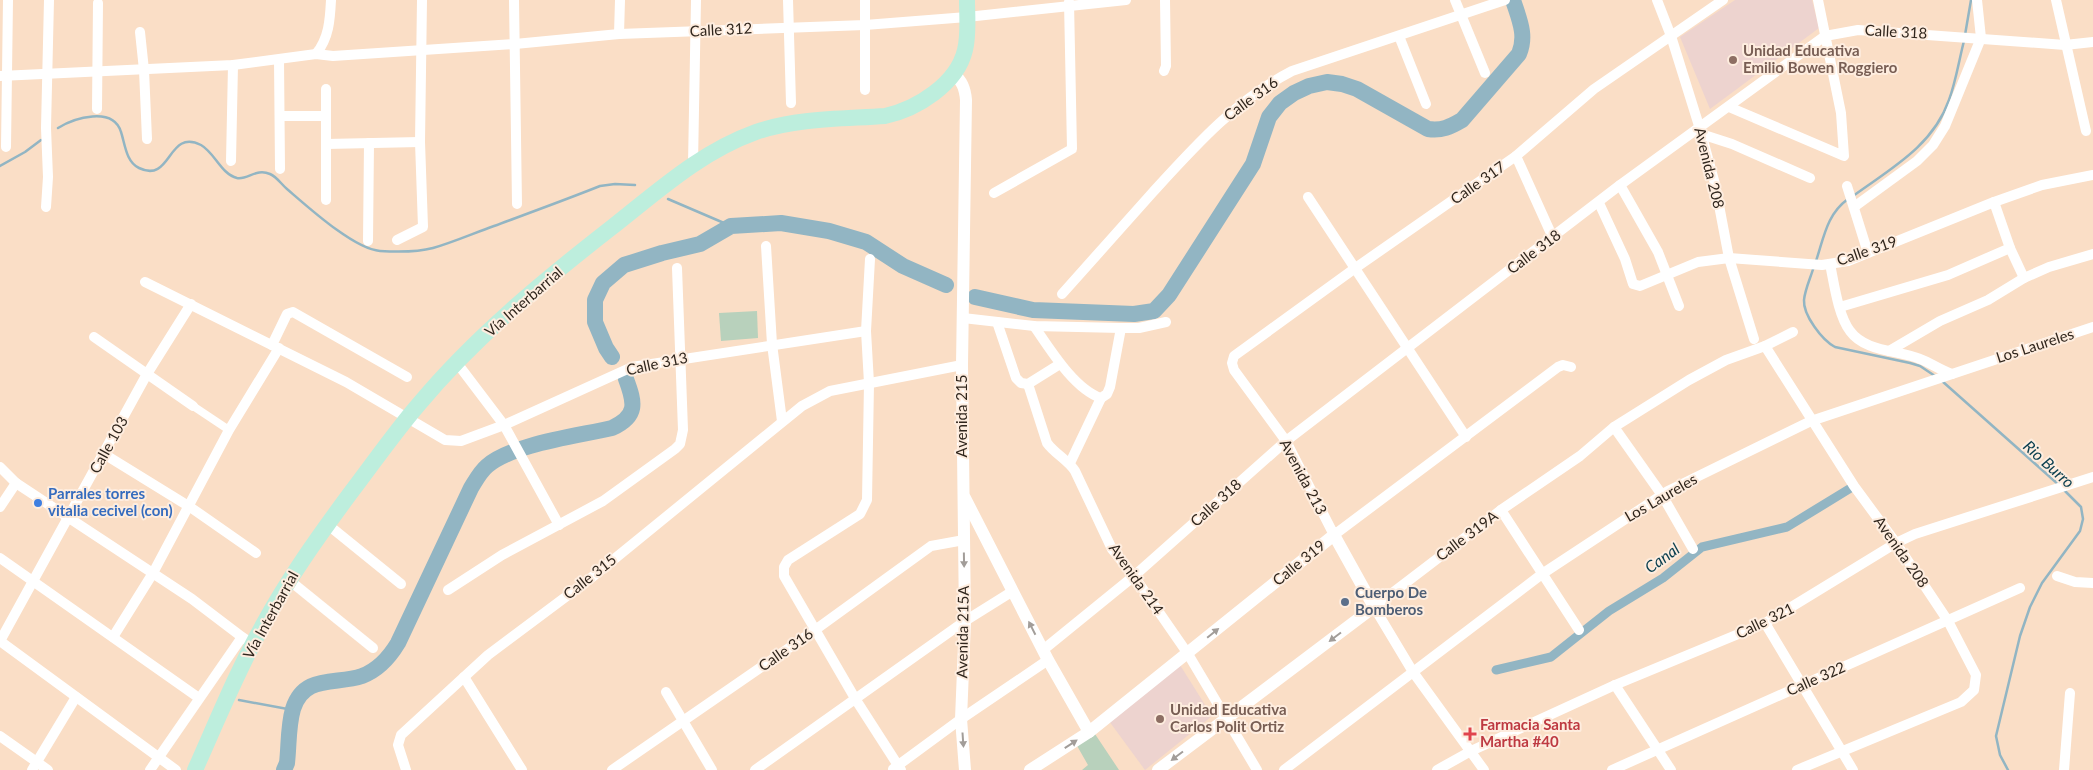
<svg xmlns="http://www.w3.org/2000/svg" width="2093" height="770" viewBox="0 0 2093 770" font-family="Lato,sans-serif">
<rect width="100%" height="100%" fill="#fadec6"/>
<g fill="#edd3cf">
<path d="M 1735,0 L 1812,0 L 1819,28 L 1710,109 L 1680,37 Z"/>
<path d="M 1180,665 L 1212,716 L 1145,770 L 1109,721 Z"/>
</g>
<g fill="#b8d1bc">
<path d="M 757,311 L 758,338 L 721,341 L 719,313 Z"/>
<path d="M 1093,731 L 1119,770 L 1082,770 L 1088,765 L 1076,744 Z"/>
</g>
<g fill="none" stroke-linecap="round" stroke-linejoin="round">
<g stroke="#92b5c3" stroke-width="2.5">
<path d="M 1965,35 L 1971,0"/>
<path d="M 58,128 C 74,118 113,106 121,132 C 125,144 126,162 139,168 C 172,184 167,128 201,145 C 215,153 221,174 237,178 C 248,180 256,168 270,174 C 277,177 281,184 287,189 C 308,207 354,249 380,251 C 396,252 418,252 433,248 C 454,242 474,233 494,226 C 529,213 565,200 600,186 L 615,184 L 635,185"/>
<path d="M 0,166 L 25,152 L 41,140"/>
<path d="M 1853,196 C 1890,169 1933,146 1949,100 C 1956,81 1959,60 1964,41"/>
<path d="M 668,199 L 731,226"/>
<path d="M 1816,261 C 1824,237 1827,214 1848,199"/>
<path d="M 1814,266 C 1811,277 1805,289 1804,300 C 1803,315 1822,340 1835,347 L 1910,363 L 1920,366 L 1935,376"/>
<path d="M 1942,381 L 2059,485"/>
<path d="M 239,700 L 293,710"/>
<path d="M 2008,770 L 2000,755 L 1996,736 L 2020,636 L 2030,607 L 2042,583 L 2080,531 L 2083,519 L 2081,507 L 2063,489"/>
</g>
<path stroke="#92b5c3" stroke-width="9" d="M 1496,670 L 1551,657 L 1609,611 L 1663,578 L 1702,547 L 1787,527 L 1854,486"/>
<g stroke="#92b5c3" stroke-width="16">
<path d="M 975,297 L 1033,310 L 1134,314 L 1154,311 L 1169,295 L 1253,164 L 1269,117 L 1280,103 L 1294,93 L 1309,86 L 1327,82 L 1342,84 L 1357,89 L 1428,129 C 1442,131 1450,127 1462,120 L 1519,54 C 1527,35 1519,19 1513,0"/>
<path d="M 612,357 L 606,348 L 595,322 L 595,300 L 603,283 L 624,265 L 662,253 L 700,244 L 731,226 L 781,223 L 829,231 L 866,242 L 903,266 L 946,285"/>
<path d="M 284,770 L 287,763 C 289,746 288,726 293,709 C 304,674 336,685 362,676 C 378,670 389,658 398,643 L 471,488 C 476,480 480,472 487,466 C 512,444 578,436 612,428 C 638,416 635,403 626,379"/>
</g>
<path stroke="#fff" stroke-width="8" d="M 193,406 L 229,430"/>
<g stroke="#fff" stroke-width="10">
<path d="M 514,0 L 517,204"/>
<path d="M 788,0 L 791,103"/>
<path d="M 1455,0 L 1485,73"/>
<path d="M 1657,0 L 1671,36 L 1700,129 L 1715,184 L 1729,258 L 1754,339"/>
<path d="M 2056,0 L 2086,131"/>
<path d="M 140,32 L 144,70 L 147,139"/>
<path d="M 619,34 L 620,0"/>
<path d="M 1399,36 L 1426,104"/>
<path d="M 316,54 C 329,38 330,20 331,0"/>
<path d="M 279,60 L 280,169"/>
<path d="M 1164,71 L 1166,66 L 1165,0"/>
<path d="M 0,76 L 233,65 L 316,54 L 333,56 L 515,44 L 619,34 L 865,25 L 967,17 L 1126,0"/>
<path d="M 865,90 L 865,0"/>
<path d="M 1729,107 L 1844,156 L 1841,113 L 1818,0"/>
<path d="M 97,109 L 98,3"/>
<path d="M 281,116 L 326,116"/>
<path d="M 1701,134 L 1732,144 L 1810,178"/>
<path d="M 326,144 L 420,142"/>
<path d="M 6,147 L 8,0"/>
<path d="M 1516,156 L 1553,238"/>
<path d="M 231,161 L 233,65"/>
<path d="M 693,164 L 696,0"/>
<path d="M 1620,185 L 1658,252 L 1679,306"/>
<path d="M 1847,186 L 1868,253"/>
<path d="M 994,193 L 1072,149 L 1069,2"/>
<path d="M 1308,197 L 1466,437"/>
<path d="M 326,200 L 326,89"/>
<path d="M 1994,202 L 2010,248 L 2024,278"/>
<path d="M 1599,203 L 1625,259 L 1633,284 L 1640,286 L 1698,262 L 1729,258 L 1822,265 L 1848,261 L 1994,202 L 2042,185 L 2093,175"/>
<path d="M 46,207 L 48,177 L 46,128 L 49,0"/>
<path d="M 1854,207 L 1917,161 L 1933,145 L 1945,126 L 1981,38 L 1977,0"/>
<path d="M 397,240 L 423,227 L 420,142 L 422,0"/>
<path d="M 368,241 L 369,143"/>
<path d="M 766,246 L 772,344 L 782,421"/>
<path d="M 870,259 L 866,331 L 869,383 L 867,500 L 860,514 L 788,560 L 784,567 L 784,576 L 856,700 L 901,770"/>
<path d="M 1830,264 C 1834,283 1838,315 1850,331 C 1865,352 1898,350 1920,359 C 1931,363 1940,370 1952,374"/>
<path d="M 145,282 L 346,382 L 445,440 L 461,441 L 504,425 L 632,367 L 866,331"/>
<path d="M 1062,294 C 1092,260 1123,226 1153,192 C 1195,146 1236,100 1292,71 L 1505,0"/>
<path d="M 1840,307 L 1948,275 L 2010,248"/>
<path d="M 963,318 L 1034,326 L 1121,328 L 1139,328 L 1166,322"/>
<path d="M 997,322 L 1016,378 L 1021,383 L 1028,384 L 1060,364"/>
<path d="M 1034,326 C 1050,349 1074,389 1101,398 L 1107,394 L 1110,387 L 1121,328"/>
<path d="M 94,337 L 193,406"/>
<path d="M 272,345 L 287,314 L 293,312 L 407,377"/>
<path d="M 1765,346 L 1854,486 L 1896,543 L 1948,621 L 1976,675 L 1974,690 L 1961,702 L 1797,770"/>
<path d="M 1889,351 L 1940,321 L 1988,300 L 2024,278 L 2049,267 L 2093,254"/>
<path d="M 457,363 L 504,425 L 559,525"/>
<path d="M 1571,367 L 1563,365 L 1558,367 L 1334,535 L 1286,441 L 1234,370 L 1232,363 L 1234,356 L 1354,269 L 1516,156 L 1594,89 L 1723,0"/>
<path d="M 1028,384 L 1047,443 C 1055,454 1068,460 1075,471 L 1112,549 L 1134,576 L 1188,654 L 1257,770"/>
<path d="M 1614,427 L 1662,495 L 1693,549"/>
<path d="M 104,454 L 190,507 L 256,553"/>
<path d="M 1070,463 L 1101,398"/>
<path d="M 0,467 L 16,483 L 192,599 L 242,637 L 253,644"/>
<path d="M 0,507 L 16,483"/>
<path d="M 1501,510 L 1579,630"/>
<path d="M 327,524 L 401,584"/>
<path d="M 0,558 L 199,698"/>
<path d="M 2057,576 L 2075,582 L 2093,583"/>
<path d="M 289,580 L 373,648"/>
<path d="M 448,590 L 502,555 L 603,501 L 675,449 L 680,444 L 683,430 L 677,268"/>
<path d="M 1765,623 L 1853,770"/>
<path d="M 113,637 L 153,573 L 229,430 L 279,348"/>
<path d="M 0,641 L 147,374 L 191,304"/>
<path d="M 0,641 L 176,770"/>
<path d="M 1043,650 L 1134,576 L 1286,441 L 1620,185 L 1825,36 L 1858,30 L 2065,45 L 2093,42"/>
<path d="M 464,677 L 522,770"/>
<path d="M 1615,685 L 1671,770"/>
<path d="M 666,692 L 712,770"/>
<path d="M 0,736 L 48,770"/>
<path d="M 893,769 L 961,719 L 1048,660"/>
<path d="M 32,770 L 76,697"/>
<path d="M 150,770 L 242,637"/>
<path d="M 406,770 L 398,745 L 401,735 L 488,655 L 591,578 L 802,406 L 830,391 L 962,365"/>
<path d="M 612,770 L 815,630 L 931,546 L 964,540"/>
<path d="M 755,770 L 965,621 L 1013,591"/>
<path d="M 1284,770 L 1542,574 L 1668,491 L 1811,421 L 2093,327"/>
<path d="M 1437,770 L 1471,751 L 1615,685 L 1765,623 L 1896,543 L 1915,534 L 2093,477"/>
<path d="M 1484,770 L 1413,672 L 1374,607 L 1501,510 L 1580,456 L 1614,427 L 1689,380 L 1726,360 L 1765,346 L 1793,332"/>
<path d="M 1612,770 L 2020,588"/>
<path d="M 2064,770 L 2070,693"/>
</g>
<g stroke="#fff" stroke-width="12">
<path d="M 953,73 C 962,81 965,88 966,100 L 962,365 L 965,621 L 961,719 L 965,770"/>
<path d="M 965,498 L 1048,660 L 1089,732"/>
<path d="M 1030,770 L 1089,732 L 1334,535 L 1374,607 L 1158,770"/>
</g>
<path stroke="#bdeedd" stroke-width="16" d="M 195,770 C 217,721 237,671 263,625 C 288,579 318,537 349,495 C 372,465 394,433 419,404 C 474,338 543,281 611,228 C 657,192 700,152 756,132 C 797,118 843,119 885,116 C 917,109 957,84 965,50 C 969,34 967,16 967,0"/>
</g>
<defs><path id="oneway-solid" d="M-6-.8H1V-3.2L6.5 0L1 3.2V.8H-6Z" transform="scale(1.25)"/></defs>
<g fill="#a29d99">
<use href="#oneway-solid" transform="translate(964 560) rotate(89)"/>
<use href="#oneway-solid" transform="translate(1032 628) rotate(-117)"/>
<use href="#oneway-solid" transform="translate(1213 633) rotate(-39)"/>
<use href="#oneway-solid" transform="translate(1335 637) rotate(143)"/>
<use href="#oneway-solid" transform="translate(963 740) rotate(86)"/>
<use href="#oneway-solid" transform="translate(1071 744) rotate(-33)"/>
<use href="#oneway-solid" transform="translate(1177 756) rotate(143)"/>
</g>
<g fill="#8d6e63" stroke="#feeddf" stroke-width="2">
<circle cx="1733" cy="60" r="5"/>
<circle cx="1160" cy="719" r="5"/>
</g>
<circle fill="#3f7fe0" stroke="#feeddf" stroke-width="2" cx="38" cy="503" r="5"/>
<circle fill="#5c6f8a" stroke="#feeddf" stroke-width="2" cx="1345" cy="602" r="5"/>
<path fill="#e0444e" stroke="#feeddf" stroke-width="2" d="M1467.5 726.5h5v5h5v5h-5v5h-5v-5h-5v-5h5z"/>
<g text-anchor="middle" stroke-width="4" stroke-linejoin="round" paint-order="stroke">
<g font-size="15" fill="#30261d" stroke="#feeddf">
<text transform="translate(721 30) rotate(-3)" y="5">Calle 312</text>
<text transform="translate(1896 32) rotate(3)" y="5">Calle 318</text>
<text transform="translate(1251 99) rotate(-36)" y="5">Calle 316</text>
<text transform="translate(1709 168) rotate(76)" y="5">Avenida 208</text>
<text transform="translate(1478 183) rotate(-35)" y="5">Calle 317</text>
<text transform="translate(1867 251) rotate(-19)" y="5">Calle 319</text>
<text transform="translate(1534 252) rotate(-37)" y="5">Calle 318</text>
<text transform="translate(524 302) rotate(-41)" y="5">Vía Interbarrial</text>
<text transform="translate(2035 346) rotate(-18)" y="5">Los Laureles</text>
<text transform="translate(657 364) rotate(-12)" y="5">Calle 313</text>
<text transform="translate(962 416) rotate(-90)" y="5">Avenida 215</text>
<text transform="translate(109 445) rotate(-61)" y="5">Calle 103</text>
<text transform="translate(1303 477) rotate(62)" y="5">Avenida 213</text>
<text transform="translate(1661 498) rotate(-30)" y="5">Los Laureles</text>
<text transform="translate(1216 503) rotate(-42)" y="5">Calle 318</text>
<text transform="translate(1467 536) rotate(-37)" y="5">Calle 319A</text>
<text transform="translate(1901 552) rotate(55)" y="5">Avenida 208</text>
<text transform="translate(1299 563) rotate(-39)" y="5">Calle 319</text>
<text transform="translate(590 577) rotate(-38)" y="5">Calle 315</text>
<text transform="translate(1136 579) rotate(55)" y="5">Avenida 214</text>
<text transform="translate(271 615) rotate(-61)" y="5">Vía Interbarrial</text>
<text transform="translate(1765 621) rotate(-26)" y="5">Calle 321</text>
<text transform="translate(963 632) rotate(-89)" y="5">Avenida 215A</text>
<text transform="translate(786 650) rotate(-35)" y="5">Calle 316</text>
<text transform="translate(1816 679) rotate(-24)" y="5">Calle 322</text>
</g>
<g font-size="15" font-weight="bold" fill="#785e54" stroke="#feeddf" text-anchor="start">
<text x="1743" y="56">Unidad Educativa<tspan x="1743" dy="17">Emilio Bowen Roggiero</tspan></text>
<text x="1170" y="715">Unidad Educativa<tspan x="1170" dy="17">Carlos Polit Ortiz</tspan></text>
</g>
<g font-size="15" font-weight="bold" fill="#366cbe" stroke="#feeddf" text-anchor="start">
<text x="48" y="499">Parrales torres<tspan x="48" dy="17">vitalia cecivel (con)</tspan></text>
</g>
<g font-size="15" font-weight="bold" fill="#4e5e75" stroke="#feeddf" text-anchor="start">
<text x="1355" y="598">Cuerpo De<tspan x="1355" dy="17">Bomberos</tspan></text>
</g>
<g font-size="15" font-weight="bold" fill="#be3a42" stroke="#feeddf" text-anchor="start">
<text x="1480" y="730">Farmacia Santa<tspan x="1480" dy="17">Martha #40</tspan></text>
</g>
<g font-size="16" font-style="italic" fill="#093e4e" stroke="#feeddf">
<text transform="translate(2049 464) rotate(42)" y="6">Rio Burro</text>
<text transform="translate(1662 558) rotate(-36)" y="6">Canal</text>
</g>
</g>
</svg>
